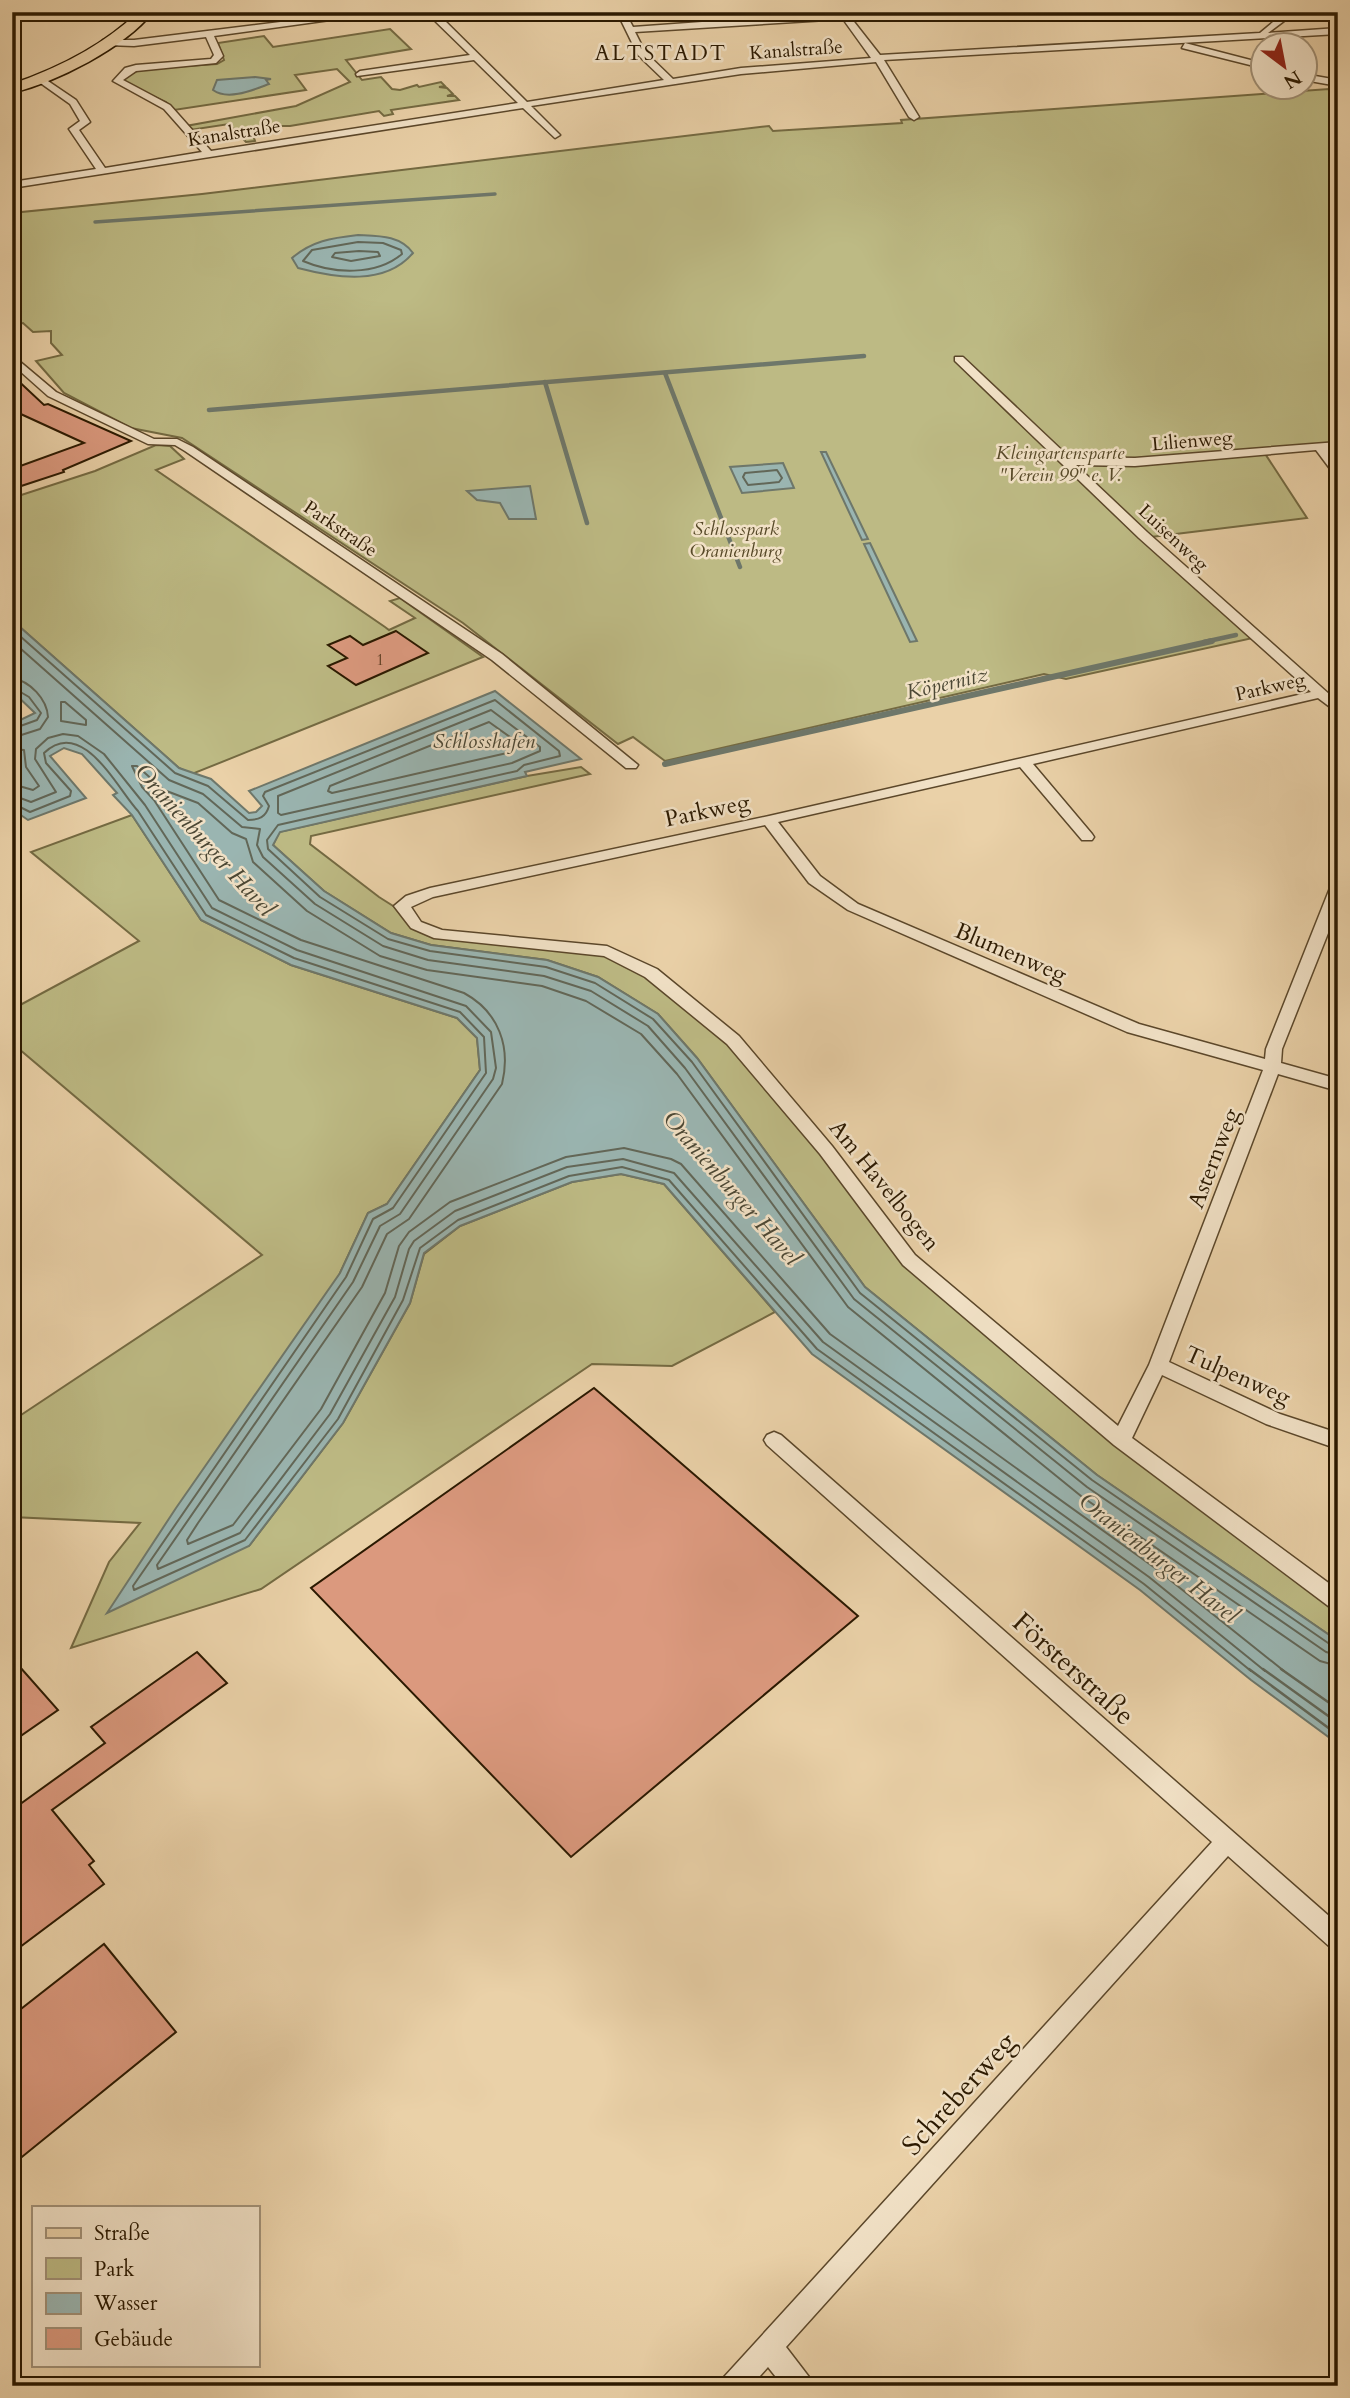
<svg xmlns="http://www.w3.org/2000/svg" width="1350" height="2398" viewBox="0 0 1350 2398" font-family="Cardo,serif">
<rect width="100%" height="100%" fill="#ead1a8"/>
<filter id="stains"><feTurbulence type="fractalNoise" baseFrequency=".00286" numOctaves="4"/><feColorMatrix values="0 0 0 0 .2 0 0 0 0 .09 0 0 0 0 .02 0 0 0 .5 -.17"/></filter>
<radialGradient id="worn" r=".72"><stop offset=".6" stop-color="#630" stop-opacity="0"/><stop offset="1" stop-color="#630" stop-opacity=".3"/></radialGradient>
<g fill="#bdba84" stroke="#746a42" stroke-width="2">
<path d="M 390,29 L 411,49 L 346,60 L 362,80 L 381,77 L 392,89 L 400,90 L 417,85 L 419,87 L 441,82 L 445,86 L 439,87 L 447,88 L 453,94 L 447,96 L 455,96 L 459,100 L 391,110 L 393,114 L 384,116 L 379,111 L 290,126 L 268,126 L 269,128 L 252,132 L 255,141 L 246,142 L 229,124 L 190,130 L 186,126 L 296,106 L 350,82 L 337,69 L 295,75 L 306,90 L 174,110 L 166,102 L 124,83 L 121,79 L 141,69 L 217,64 L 224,60 L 218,43 L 264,36 L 273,47 Z"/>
<path d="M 1329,89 L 1338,98 L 1338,442 L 1262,449 L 1307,518 L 1151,537 L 1262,636 L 1066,679 L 1044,674 L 665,761 L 633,737 L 618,744 L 463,623 L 182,438 L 131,428 L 64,393 L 36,361 L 62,355 L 51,343 L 51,331 L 33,332 L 23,323 L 12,325 L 12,213 L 202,194 L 769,126 L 773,131 L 902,123 L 901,120 Z"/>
<path d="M 156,445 L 170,446 L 184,459 L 156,470 L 385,627 L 389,630 L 415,618 L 390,601 L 400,598 L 483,657 L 192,774 L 179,768 L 12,620 L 12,498 L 95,471 Z"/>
<path d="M 581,767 L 590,774 L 311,836 L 310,844 L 379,897 L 439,935 L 607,951 L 651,973 L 733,1040 L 878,1222 L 1121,1440 L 1338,1602 L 1338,1641 L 1097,1475 L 865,1287 L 697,1058 L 658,1014 L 598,977 L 547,960 L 431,945 L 391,933 L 324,891 L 273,845 L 279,832 L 527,776 Z"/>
<path d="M 132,815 L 201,920 L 291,965 L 457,1018 L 477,1038 L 480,1070 L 387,1204 L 368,1213 L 340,1273 L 249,1546 L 343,1423 L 410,1303 L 424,1254 L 460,1226 L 572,1182 L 621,1174 L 664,1184 L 775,1312 L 672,1366 L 592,1364 L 261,1589 L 71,1648 L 109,1562 L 140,1523 L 12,1517 L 12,1421 L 262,1255 L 12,1043 L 12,997 L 22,1004 L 139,941 L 31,852 Z"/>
</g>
<g fill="#9ab5b1" stroke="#6e776a" stroke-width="2">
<path d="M 255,77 L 271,79 L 266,80 L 269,84 C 253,90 228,101 213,90 L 217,80 Z"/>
<path d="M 358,235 C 378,236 400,235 413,253 C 385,286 336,278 298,268 L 292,258 C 312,241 331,238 358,235 Z"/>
<path d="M 821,452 L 826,452 L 868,539 L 862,540 Z"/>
<path d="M 783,463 L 794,488 L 742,493 L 730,467 Z"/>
<path d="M 530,486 L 536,519 L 509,519 L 500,503 L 477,500 L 467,491 Z"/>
<path d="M 870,543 L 917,641 L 910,642 L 864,544 Z"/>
<path d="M 12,620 L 179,768 L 211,779 L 249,813 L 256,812 L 262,806 L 249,791 L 495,691 L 581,759 L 525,772 L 527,776 L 280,832 L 273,845 L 324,891 L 391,933 L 431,945 L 547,960 L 598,977 L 658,1014 L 697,1058 L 865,1287 L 1097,1475 L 1338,1641 L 1338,1744 L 1251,1680 L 1140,1590 L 812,1354 L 664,1184 L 621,1174 L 572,1182 L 460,1226 L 424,1253 L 410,1303 L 343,1423 L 249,1546 L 107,1613 L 176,1508 L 340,1273 L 368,1213 L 387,1204 L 480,1070 L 477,1038 L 457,1018 L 291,965 L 201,920 L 132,815 L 113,795 L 117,793 L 82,754 L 64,748 L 50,756 L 86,798 L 28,820 L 12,809 L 12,724 L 35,713 L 12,691 Z"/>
</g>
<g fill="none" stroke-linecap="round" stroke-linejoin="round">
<g stroke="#626758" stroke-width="2">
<path d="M 358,242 L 383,243 L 401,250 L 402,254 C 376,276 333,274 303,261 L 312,250 Z"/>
<path d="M 359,251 L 378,252 L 380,256 L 351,261 L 332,257 L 335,253 Z"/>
<path d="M 777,470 L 782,478 L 779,482 L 748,485 L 743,477 L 745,473 Z"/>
<path d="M 12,629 L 175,773 L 208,786 L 248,820 C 259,820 266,817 269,806 L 263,796 L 265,792 L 495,700 L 559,751 L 560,756 L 524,765 L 517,771 L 278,825 L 267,840 L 268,849 L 320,897 L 388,939 L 430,951 L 546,967 L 595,983 L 653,1019 L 692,1062 L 860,1293 L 1092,1480 L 1331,1645 L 1338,1647"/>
<path d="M 12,641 L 169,780 L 203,794 L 242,827 L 260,829 L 257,845 L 263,857 L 315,904 L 383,946 L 428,960 L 544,976 L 591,991 L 648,1026 L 685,1068 L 854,1299 L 1087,1487 L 1326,1652 L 1338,1655"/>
<path d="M 12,678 C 30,681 47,699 48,717 L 40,729 L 12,738"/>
<path d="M 12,687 L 29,697 L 41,713 L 37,720 L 12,729"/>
<path d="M 61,702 L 65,702 L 86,720 L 86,725 L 61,721 Z"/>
<path d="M 491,710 L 540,747 L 540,751 L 512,763 L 281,815 L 278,813 L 278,796 Z"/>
<path d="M 489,722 L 517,742 L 517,747 L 507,753 L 332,793 L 328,791 L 330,786 Z"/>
<path d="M 12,749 L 24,750 L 26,767 L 39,786 L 33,790 L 12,784"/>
<path d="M 12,795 L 31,802 L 56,792 L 35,759 L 36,749 L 48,738 L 63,734 L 78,736 L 104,754 L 145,805 L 212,908 L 297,950 L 466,1006 L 491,1032 L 496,1068 L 493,1079 L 400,1214 L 380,1226 L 353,1282 L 157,1565 L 158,1569 L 240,1533 L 330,1414 L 395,1297 L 409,1249 L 414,1241 L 455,1211 L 567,1167 L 623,1159 L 674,1173 L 823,1342 L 1149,1577 L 1265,1671"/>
<path d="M 12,803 L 30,812 L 70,796 L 71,791 L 46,763 L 44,753 C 82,716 117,788 138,811 L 206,915 L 294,958 L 460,1012 L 484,1037 L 486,1073 L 393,1208 L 373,1219 L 346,1277 L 133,1586 L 134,1590 L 245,1540 L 338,1419 L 403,1300 L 420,1248 L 458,1220 L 569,1176 L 622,1167 L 669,1180 L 817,1349 L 1144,1584 L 1251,1671"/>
<path d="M 1284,1671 L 1155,1568 L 830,1334 L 681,1164 L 671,1159 L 624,1148 L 566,1157 L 450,1202 L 409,1232 L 399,1246 L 385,1293 L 321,1409 L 233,1525 L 188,1544 L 187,1540 L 198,1523 L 362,1287 L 387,1234 L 409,1219 L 502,1084 C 511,1047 499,1012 464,993 L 301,940 L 219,900 L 154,800 L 142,787 L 132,766 L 137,766 L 164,790 L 198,803 L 232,833 L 246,839 L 253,862 L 307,911 L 380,956 L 427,970 L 542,986 L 586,1001 L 641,1034 L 677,1074 L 848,1307 L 1081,1496 L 1320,1661 L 1338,1666"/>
</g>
<g stroke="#626758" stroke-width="2.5">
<path d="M 1249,1669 L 1338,1735"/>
<path d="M 1263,1669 L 1338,1723"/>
<path d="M 1281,1669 L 1338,1709"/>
</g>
<path stroke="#6e776a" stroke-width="3.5" d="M 95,222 L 495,194"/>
<g stroke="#6e776a" stroke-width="4.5">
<path d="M 665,373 L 740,567"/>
<path d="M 545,382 L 587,523"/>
<path d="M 209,410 L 864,356"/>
<path d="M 1204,642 L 1236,635"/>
</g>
<path stroke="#6e776a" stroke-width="6" d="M 665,764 L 1212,641"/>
</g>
<g fill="#db997e" stroke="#2b1900" stroke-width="2">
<path d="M 12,375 L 44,405 L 48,404 L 131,441 L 63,470 L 64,472 L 12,489 L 12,469 L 84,443 L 12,410 Z"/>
<path d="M 396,631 L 428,653 L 356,685 L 328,666 L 347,658 L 328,645 L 350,636 L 363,645 Z"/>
<path d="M 594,1388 L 858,1616 L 571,1857 L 311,1588 Z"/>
<path d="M 197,1652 L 227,1683 L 52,1810 L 94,1861 L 89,1865 L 104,1884 L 12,1953 L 12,1810 L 105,1743 L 91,1727 Z"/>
<path d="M 12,1658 L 58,1710 L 12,1742 Z"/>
<path d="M 104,1944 L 176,2032 L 12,2165 L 12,2016 Z"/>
</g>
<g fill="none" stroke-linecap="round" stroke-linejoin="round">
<g stroke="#5b472a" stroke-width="3">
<g id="minor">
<path d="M 12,12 L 21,12 L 12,16 Z"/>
<path d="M 362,12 L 388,12 L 214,36 L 223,56 L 216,63 L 136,71 L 123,80 L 170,105 L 211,151 L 518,103 L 474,60 L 357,76 L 356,74 L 360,71 L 470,55 L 432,18 L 421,12 L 438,14 L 527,102 L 664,80 L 638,55 L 617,12 L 625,12 L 633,27 L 838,12 L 908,12 L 851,18 L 880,55 L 1260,33 L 1279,17 L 1275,12 L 1284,12 L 1288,18 L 1268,33 L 1338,28 L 1338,34 L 884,60 L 919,117 L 914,120 L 909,117 L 876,62 L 741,74 L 531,106 L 560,135 L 555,138 L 523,108 L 12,188 L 12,182 L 96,169 L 69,129 L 80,121 L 70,104 L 39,82 L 39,78 L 42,77 L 76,100 L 90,122 L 79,130 L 105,168 L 202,152 L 164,109 L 113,81 L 125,68 L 136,65 L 211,59 L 214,55 L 206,37 L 134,46 L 106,45 L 103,40 L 134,40 ZM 843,19 L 871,58 L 741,68 L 673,79 L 645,52 L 635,32 Z"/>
<path d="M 1185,43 L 1262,63 L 1262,68 L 1182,48 Z"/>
<path d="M 1304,74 L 1338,80 L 1338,86 L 1304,80 Z"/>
<path d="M 12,355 L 56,392 L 154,439 L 177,439 L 193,447 L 502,654 L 638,765 L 636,768 L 626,768 L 492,660 L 185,451 L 175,445 L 148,444 L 48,396 L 12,364 Z"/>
<path d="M 955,357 L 963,357 L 1069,457 L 1135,458 L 1338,442 L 1338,449 L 1328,449 L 1338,463 L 1338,474 L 1334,474 L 1316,450 L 1135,466 L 1076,465 L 1147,532 L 1338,702 L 1338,713 L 1318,698 L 1033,764 L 1092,834 L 1094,837 L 1092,840 L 1082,840 L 1020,767 L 778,822 L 820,876 L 858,904 L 1139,1024 L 1265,1059 L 1266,1049 L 1330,888 L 1338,883 L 1338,908 L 1282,1049 L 1281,1063 L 1338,1079 L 1338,1091 L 1278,1074 L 1169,1362 L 1280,1414 L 1338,1433 L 1338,1449 L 1266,1424 L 1162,1375 L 1132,1438 L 1338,1590 L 1338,1611 L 1331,1608 L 1114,1445 L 903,1265 L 820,1154 L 727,1044 L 645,977 L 604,956 L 434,938 L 411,928 L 394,906 L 406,896 L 430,888 L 769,816 L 1311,692 L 1139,538 L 955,361 ZM 765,825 L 809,883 L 848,910 L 1127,1032 L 1263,1070 L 1149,1365 L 1118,1426 L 915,1255 L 832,1146 L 739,1036 L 657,969 L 607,946 L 442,930 L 421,922 L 411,907 L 433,897 Z"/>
<path d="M 774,1432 L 781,1435 L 1338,1924 L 1338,1950 L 1330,1947 L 1228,1856 L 786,2347 L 809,2377 L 813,2386 L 783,2386 L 768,2367 L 751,2386 L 720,2386 L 724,2377 L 1212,1842 L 767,1445 L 764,1440 L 767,1435 Z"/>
</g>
</g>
<g stroke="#2b1900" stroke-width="3">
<path id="primary" d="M 138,12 L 153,12 C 124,48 57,82 12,93 L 12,84 C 56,69 104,45 138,12 Z"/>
</g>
<use href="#minor" fill="#f1e1c6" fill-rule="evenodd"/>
<use href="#primary" fill="#ead1a8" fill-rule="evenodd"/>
</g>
<g text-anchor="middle" stroke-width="5" stroke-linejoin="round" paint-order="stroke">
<g font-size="16" fill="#573920">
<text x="380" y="665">1</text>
</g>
<g font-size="19" fill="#2b1900" stroke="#f1e1c6">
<text transform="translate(796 49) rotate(-4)" y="7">Kanalstraße</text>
<text transform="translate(234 132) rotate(-9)" y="7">Kanalstraße</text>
<text transform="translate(1192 440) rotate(-5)" y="7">Lilienweg</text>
<text transform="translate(341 528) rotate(34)" y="7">Parkstraße</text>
<text transform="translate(1174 537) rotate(43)" y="7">Luisenweg</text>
<text transform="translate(1270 686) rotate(-13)" y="7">Parkweg</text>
</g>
<g font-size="19" font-style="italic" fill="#574928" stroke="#f1e1c6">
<text x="1060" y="459">Kleingartensparte<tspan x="1060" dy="22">"Verein 99" e. V.</tspan></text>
<text x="736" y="535">Schlosspark<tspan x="736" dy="22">Oranienburg</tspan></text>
</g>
<g font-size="21" letter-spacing="2" fill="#2b1900" stroke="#f1e1c6">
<text x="661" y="60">ALTSTADT</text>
</g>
<g font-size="21" font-style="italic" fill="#4c4835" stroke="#f1e1c6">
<text transform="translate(947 683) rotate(-13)" y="7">Köpernitz</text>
<text x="484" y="748">Schlosshafen</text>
</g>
<g font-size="23" fill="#2b1900" stroke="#f1e1c6">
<text transform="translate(707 810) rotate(-12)" y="8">Parkweg</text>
<text transform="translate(1011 952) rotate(23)" y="8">Blumenweg</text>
<text transform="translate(1213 1158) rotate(-69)" y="8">Asternweg</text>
<text transform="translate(885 1185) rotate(51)" y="8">Am Havelbogen</text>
<text transform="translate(1238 1375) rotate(24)" y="8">Tulpenweg</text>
</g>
<g font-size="24" font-style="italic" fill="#4c4835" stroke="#f1e1c6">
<text transform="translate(205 840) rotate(48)" y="8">Oranienburger Havel</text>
<text transform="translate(732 1188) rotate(49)" y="8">Oranienburger Havel</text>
<text transform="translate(1159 1558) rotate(38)" y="8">Oranienburger Havel</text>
</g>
<g font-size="28" fill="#2b1900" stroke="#f1e1c6">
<text transform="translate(1074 1668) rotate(42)" y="10">Försterstraße</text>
<text transform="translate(958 2093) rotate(-48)" y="10">Schreberweg</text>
</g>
</g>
<rect width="1350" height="2398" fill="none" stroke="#ead1a8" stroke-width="42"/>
<rect x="14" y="14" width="1322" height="2370" fill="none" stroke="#2b1900" stroke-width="3.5"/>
<rect x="21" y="21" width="1308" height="2356" fill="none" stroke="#2b1900" stroke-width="2"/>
<rect x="32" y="2206" width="228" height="161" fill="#f1e1c6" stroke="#a29177" stroke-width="2"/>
<rect x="46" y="2228" width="35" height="10" fill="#ead1a8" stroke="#a29177" stroke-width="2"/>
<text x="94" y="2240" font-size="21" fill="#2b1900">Straße</text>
<rect x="46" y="2258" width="35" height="21" fill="#bdba84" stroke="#a29177" stroke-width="2"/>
<text x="94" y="2276" font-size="21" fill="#2b1900">Park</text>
<rect x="46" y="2293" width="35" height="21" fill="#9ab5b1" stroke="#a29177" stroke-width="2"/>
<text x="94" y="2310" font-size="21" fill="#2b1900">Wasser</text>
<rect x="46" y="2328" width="35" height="21" fill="#db997e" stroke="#a29177" stroke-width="2"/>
<text x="94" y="2346" font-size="21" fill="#2b1900">Gebäude</text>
<g transform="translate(1284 66) rotate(148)"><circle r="33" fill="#f1e1c6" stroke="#a29177" stroke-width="2"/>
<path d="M0-5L12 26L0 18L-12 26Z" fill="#8f2418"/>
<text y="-10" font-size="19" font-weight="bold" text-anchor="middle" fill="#2b1900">N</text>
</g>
<rect width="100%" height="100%" filter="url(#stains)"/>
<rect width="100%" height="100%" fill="url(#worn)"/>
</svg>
